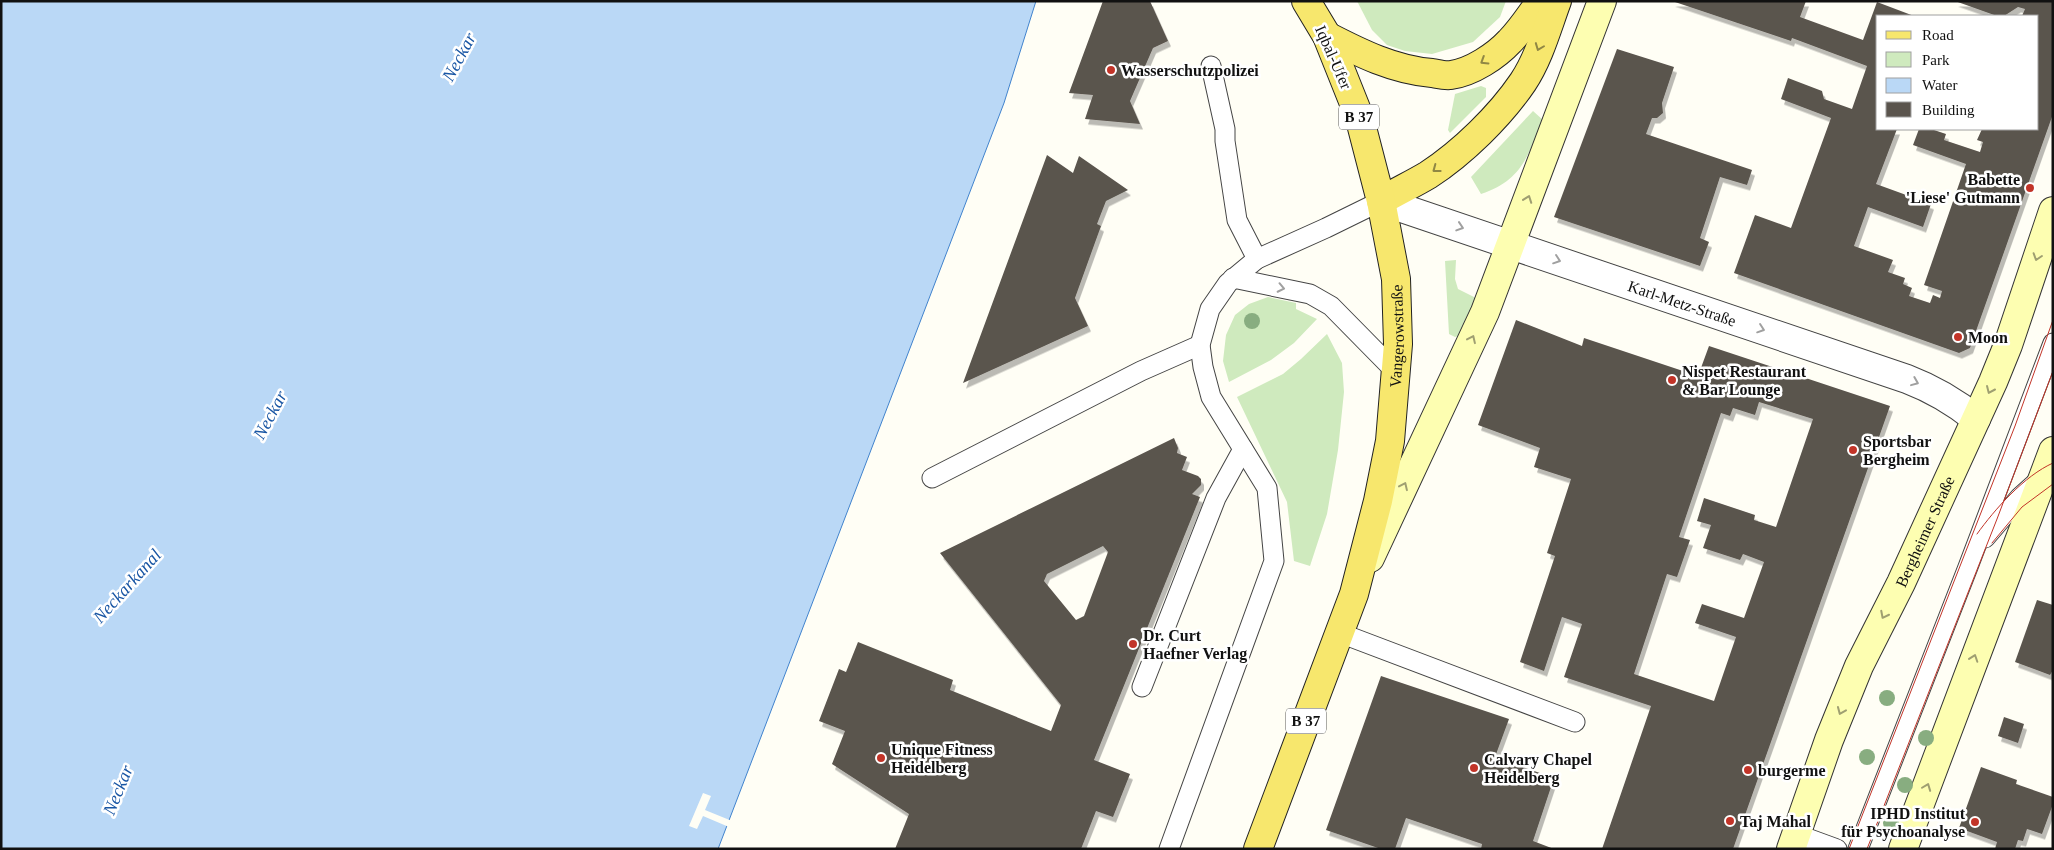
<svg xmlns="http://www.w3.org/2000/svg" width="2054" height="850" viewBox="0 0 2054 850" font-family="Georgia,serif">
<defs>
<filter id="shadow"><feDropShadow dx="3" dy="5.5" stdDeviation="0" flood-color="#0004"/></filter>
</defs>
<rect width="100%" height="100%" fill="#fffef5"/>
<g fill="#cfeabe">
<path d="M 1357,1 L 1506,1 L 1500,17 L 1473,42 L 1432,54 L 1405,51 L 1387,45 L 1372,30 Z"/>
<path d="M 1481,86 L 1486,88 L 1486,97 L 1450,133 L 1448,130 L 1455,94 Z"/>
<path d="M 1533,111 L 1543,120 C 1527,157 1522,180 1481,194 L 1471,177 Z"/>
<path d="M 1456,260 L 1455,279 L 1458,289 L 1476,298 L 1459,336 L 1455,337 L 1449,334 L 1445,261 Z"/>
<path d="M 1268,297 L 1296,303 L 1296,309 L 1317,319 L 1294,343 L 1271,360 L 1229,382 L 1223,361 L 1226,335 L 1235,315 L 1249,304 Z"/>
<path d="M 1327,334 L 1342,363 L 1344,392 L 1338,450 L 1327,514 L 1310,566 L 1294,561 L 1287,502 L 1237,397 L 1283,374 L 1301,359 Z"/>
</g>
<path fill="#bad8f6" stroke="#4183cd" d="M 1,1 L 1036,1 L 1004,103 L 718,849 L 1,849 Z"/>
<path fill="#fffef5" d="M 703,793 L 711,796 L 705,810 L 732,821 L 729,827 L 703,816 L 697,829 L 689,826 Z"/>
<g fill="#5a544d" fill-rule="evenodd" filter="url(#shadow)">
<path d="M 1103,1 L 1150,1 L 1168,41 L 1153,48 L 1130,101 L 1140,124 L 1085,119 L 1093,95 L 1069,93 Z"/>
<path d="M 1672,1 L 1806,1 L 1800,17 L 1863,40 L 1877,2 L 1914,16 L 1878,16 L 1878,129 L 1897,129 L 1876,184 L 1931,204 L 1923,227 L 1868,207 L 1854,246 L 1893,260 L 1888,272 L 1905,278 L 1903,284 L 1912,288 L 1909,296 L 1930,303 L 1933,295 L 1940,298 L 1942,291 L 1924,285 L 1966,164 L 1913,145 L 1919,129 L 1931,129 L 1946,134 L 1944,140 L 1980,152 L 1983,142 L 1977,140 L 1982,129 L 2038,129 L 2038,16 L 2022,16 L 2025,9 L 2018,7 L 2004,16 L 1997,16 L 1955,1 L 2053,1 L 2053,114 L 1970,348 L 1959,353 L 1734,273 L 1755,215 L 1791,228 L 1831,118 L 1781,99 L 1788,78 L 1822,91 L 1824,99 L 1852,109 L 1867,66 L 1792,38 L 1791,41 Z"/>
<path d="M 1617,49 L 1674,67 L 1662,103 L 1663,113 L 1657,118 L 1652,118 L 1646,134 L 1752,170 L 1747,185 L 1720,177 L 1700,238 L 1709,242 L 1700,266 L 1554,217 Z"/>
<path d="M 1047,155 L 1073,173 L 1079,156 L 1128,190 L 1106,201 L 1097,224 L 1101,226 L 1075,298 L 1088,326 L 963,383 Z"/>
<path d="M 1516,320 L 1582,346 L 1584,338 L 1698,376 L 1709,346 L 1890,406 L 1733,849 L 1602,849 L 1651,706 L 1564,677 L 1582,624 L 1562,617 L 1544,671 L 1520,662 L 1555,556 L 1547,553 L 1571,479 L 1534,467 L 1540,448 L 1478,425 ZM 1759,402 L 1813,419 L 1776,527 L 1754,520 L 1755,515 L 1704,498 L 1697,521 L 1711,525 L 1703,548 L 1740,560 L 1743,554 L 1764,562 L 1744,618 L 1702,604 L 1695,623 L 1736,637 L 1714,701 L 1634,674 L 1667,574 L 1677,577 L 1690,540 L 1679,537 L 1721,413 L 1730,416 L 1733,408 L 1755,415 Z"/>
<path d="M 1174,438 L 1178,448 L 1177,453 L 1187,457 L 1182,470 L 1198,476 L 1201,479 L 1201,485 L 1192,494 L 1200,497 L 1094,760 L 1130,774 L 1113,817 L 1096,811 L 1081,849 L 895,849 L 909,814 L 832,764 L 845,731 L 819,721 L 839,669 L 846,672 L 858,642 L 953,680 L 950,690 L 1051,731 L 1061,705 L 940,553 ZM 1103,546 L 1108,552 L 1084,616 L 1076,620 L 1044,581 L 1047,574 Z"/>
<path d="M 2037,600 L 2053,605 L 2053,670 L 2050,675 L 2015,662 Z"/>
<path d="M 1381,676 L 1509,719 L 1495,757 L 1554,778 L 1533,841 L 1554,849 L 1481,849 L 1482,844 L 1406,818 L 1395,849 L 1381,849 L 1326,830 Z"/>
<path d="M 2004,717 L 2024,724 L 2018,743 L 1998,736 Z"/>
<path d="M 1981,767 L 2017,780 L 2016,784 L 2053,797 L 2053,804 L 2042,834 L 2027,829 L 2023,841 L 2018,840 L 2015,849 L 1995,849 L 1997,842 L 1959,828 Z"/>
</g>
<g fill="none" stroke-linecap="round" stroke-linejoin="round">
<g stroke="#444" stroke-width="21">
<g id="lane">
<path d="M 1211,66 L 1225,129 L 1225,141 L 1237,220 L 1257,259"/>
<path d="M 1233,278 L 1310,294 L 1331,306 L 1396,372"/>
<path d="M 932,478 L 1141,371 L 1200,345"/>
<path d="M 1985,538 L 2020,497 L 2040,479"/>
<path d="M 1340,633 L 1575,722"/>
<path d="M 1142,687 L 1216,498 L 1243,449"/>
<path d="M 1796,834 L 1837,849"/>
<path d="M 1169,849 L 1274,561 L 1267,488 L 1211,397 L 1203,367 L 1200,345 L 1210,309 L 1228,283 L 1257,259 L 1326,228 L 1381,201"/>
<path d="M 1858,849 L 1968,567 L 2053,343"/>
</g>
</g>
<g stroke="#444" stroke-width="30">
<g id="street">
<path id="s1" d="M 1381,201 L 1907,379 C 1933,389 1954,401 1976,419"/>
</g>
</g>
<g stroke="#333" stroke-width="30">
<g id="secondary">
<path d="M 1370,558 L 1485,312 L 1602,1"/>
<path id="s2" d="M 1791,849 L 1829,740 L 1859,666 L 1901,583 L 1993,382 L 2008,345 L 2053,211"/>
<path d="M 1903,849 L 2053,451"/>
</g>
</g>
<g stroke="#222" stroke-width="30">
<g id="primary">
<path d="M 1327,36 C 1360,53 1394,70 1432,73 C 1438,74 1445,76 1451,75 C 1472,72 1496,56 1510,41 C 1522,29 1531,14 1541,1"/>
<path d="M 1381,201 C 1396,192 1413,184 1428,175 C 1462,153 1500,116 1523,82 C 1539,58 1547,28 1557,1"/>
<path id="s3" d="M 1258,849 L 1354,594 L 1378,501 L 1390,441 L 1398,344 L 1396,279 L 1381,201 L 1359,116 L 1327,36 L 1306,1"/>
</g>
</g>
<use href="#lane" stroke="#fff" stroke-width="19"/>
<use href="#street" stroke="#fff" stroke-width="28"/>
<use href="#secondary" stroke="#fdfeb1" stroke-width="28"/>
<use href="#primary" stroke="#f7e76d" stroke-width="28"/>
<g stroke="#c23428" stroke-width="1">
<path d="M 1977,534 C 1995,509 2024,476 2053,463"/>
<path d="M 1992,543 L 2022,507 L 2053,484"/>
<path d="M 1849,849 L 2015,426 L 2053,320"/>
<path d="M 1867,849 L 1997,519 L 2053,371"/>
</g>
</g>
<g fill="#88ad80">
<circle cx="1252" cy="321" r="8"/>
<circle cx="1887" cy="698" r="8"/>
<circle cx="1926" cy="738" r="8"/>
<circle cx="1867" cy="757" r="8"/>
<circle cx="1905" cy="785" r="8"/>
<circle cx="1891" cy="823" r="8"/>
</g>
<defs><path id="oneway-chevron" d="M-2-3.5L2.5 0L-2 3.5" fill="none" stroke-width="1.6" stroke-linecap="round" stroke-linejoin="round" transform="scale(1.25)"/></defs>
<g stroke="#908744">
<use href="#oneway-chevron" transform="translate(1539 47) rotate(111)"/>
<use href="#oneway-chevron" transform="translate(1484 61) rotate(148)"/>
<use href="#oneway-chevron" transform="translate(1436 169) rotate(143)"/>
</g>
<g stroke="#9f9f71">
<use href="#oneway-chevron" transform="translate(1528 199) rotate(-70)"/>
<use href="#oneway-chevron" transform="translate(2037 257) rotate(108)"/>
<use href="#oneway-chevron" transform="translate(1472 339) rotate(-65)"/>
<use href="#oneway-chevron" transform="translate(1990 390) rotate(114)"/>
<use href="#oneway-chevron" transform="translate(1404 486) rotate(-65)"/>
<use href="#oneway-chevron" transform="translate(1884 615) rotate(117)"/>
<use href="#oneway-chevron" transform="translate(1974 658) rotate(-71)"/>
<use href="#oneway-chevron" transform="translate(1841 711) rotate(113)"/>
<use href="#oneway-chevron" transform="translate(1927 787) rotate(-69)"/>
</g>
<g stroke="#a0a0a0">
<use href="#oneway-chevron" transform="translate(1460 227) rotate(18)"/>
<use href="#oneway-chevron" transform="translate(1557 260) rotate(19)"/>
<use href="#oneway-chevron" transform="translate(1281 288) rotate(12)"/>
<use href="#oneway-chevron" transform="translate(1761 329) rotate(19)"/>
<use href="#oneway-chevron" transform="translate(1915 382) rotate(22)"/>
</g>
<g fill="#c23428" stroke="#fff" stroke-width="2">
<circle cx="1111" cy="70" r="5"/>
<circle cx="2030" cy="188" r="5"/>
<circle cx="1958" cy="337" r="5"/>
<circle cx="1672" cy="380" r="5"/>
<circle cx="1853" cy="450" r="5"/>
<circle cx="1133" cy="644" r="5"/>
<circle cx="881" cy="758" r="5"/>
<circle cx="1474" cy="768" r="5"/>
<circle cx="1748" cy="770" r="5"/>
<circle cx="1730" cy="821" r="5"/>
<circle cx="1975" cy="822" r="5"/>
</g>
<g text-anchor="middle" stroke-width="5" stroke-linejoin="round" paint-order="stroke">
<g fill="#fff" stroke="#585858" stroke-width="1">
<rect x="1339" y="104.5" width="40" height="25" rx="4"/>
<rect x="1286" y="708.5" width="40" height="25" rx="4"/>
</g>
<g font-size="15" font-weight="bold" fill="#111">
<text x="1359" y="122">B 37</text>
<text x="1306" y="726">B 37</text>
</g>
<g font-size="16" fill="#111" stroke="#fff">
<text transform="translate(1334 57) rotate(66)" y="6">Iqbal-Ufer</text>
<text dy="6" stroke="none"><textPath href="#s1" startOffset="318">Karl-Metz-Straße</textPath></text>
<text dy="6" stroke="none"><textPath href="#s3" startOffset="535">Vangerowstraße</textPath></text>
<text dy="6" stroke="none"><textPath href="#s2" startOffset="345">Bergheimer Straße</textPath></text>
</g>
<g font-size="16" font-weight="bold" fill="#111" stroke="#fff" text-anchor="start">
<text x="1121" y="76">Wasserschutzpolizei</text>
<text x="2020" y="185" text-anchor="end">Babette<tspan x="2020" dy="18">'Liese' Gutmann</tspan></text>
<text x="1968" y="343">Moon</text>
<text x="1682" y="377">Nispet Restaurant<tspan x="1682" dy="18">&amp; Bar Lounge</tspan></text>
<text x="1863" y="447">Sportsbar<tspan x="1863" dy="18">Bergheim</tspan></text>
<text x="1143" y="641">Dr. Curt<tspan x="1143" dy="18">Haefner Verlag</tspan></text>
<text x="891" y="755">Unique Fitness<tspan x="891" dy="18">Heidelberg</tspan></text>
<text x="1484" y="765">Calvary Chapel<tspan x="1484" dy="18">Heidelberg</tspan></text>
<text x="1758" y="776">burgerme</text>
<text x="1965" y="819" text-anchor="end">IPHD Institut<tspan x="1965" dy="18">für Psychoanalyse</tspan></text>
<text x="1740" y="827">Taj Mahal</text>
</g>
<g font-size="18" font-style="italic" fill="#1956a4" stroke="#fff">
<text transform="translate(459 57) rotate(-62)" y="6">Neckar</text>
<text transform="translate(270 415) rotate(-62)" y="6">Neckar</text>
<text transform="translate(127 586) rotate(-48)" y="6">Neckarkanal</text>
<text transform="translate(118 790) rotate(-68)" y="6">Neckar</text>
</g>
</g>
<rect width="2054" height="850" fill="none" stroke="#111111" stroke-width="5"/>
<rect x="1876" y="15" width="162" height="115" fill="#ffffff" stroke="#a0a0a0"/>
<rect x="1886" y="31" width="25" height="8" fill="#f7e76d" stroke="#a0a0a0"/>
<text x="1922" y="40" font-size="15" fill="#111111">Road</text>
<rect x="1886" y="52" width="25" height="15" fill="#cfeabe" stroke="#a0a0a0"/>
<text x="1922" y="65" font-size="15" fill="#111111">Park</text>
<rect x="1886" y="78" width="25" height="15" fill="#bad8f6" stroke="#a0a0a0"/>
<text x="1922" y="90" font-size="15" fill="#111111">Water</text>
<rect x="1886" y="102" width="25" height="15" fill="#5a544d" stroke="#a0a0a0"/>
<text x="1922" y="115" font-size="15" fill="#111111">Building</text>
</svg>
